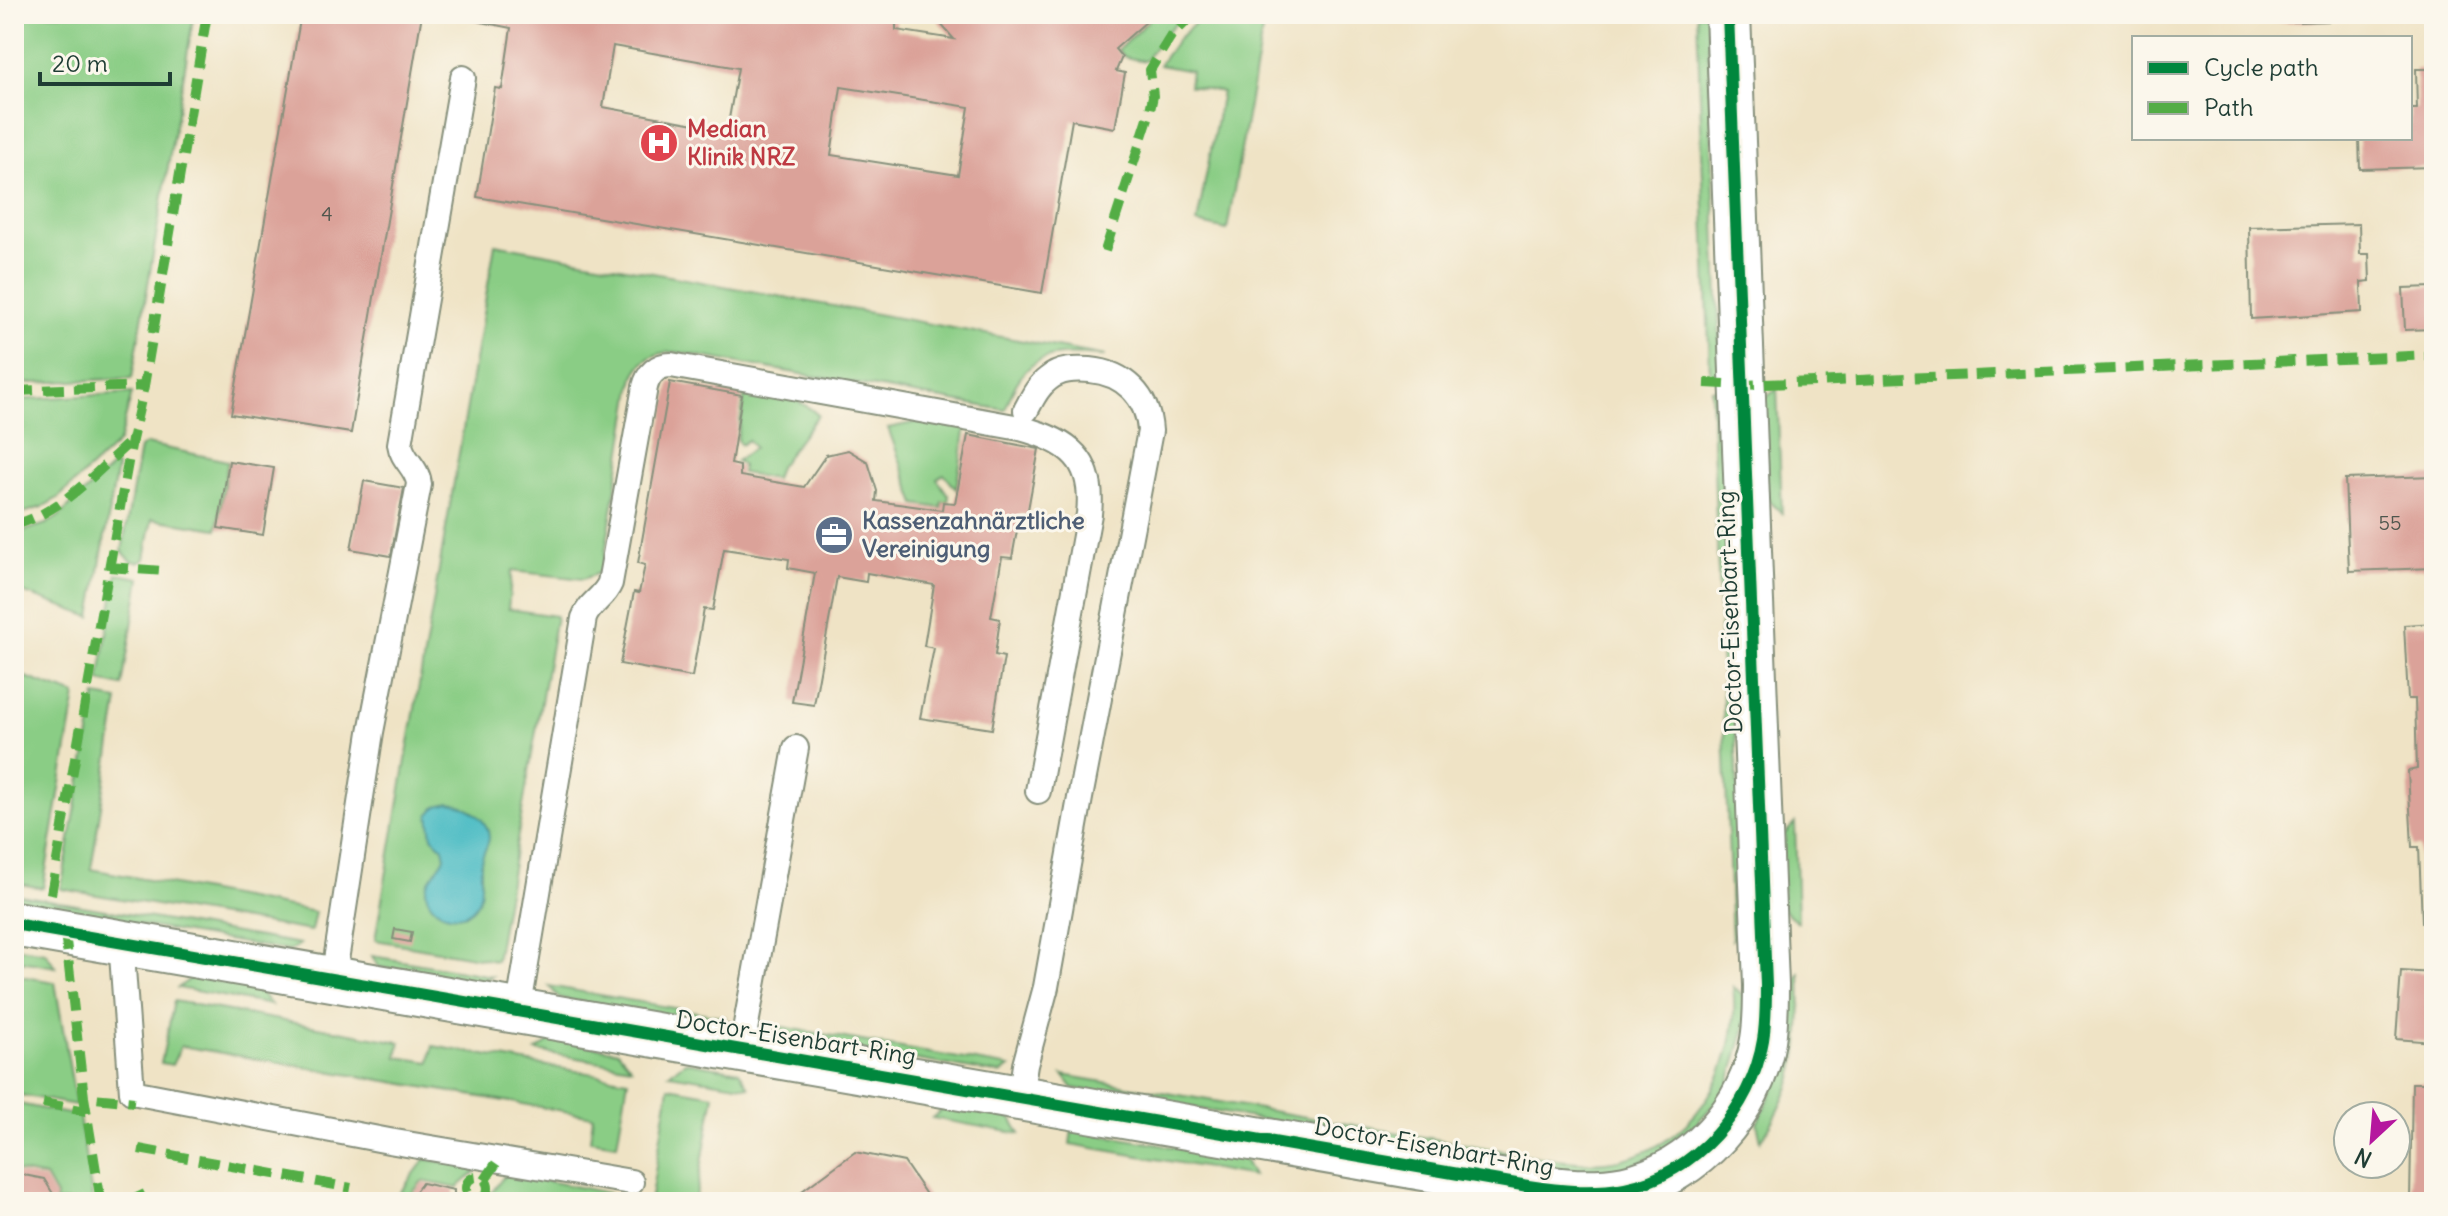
<svg xmlns="http://www.w3.org/2000/svg" width="2448" height="1216" viewBox="0 0 2448 1216" font-family="Delius,sans-serif">
<rect width="100%" height="100%" fill="#fbf7ec"/>
<filter id="ink" filterUnits="userSpaceOnUse"><feTurbulence type="fractalNoise" baseFrequency=".0125" numOctaves="2"/><feDisplacementMap in="SourceGraphic" scale="16" xChannelSelector="R" yChannelSelector="G"/><feConvolveMatrix kernelMatrix="1 2 1 2 8 2 1 2 1" color-interpolation-filters="sRGB"/></filter>
<filter id="wash" filterUnits="userSpaceOnUse"><feTurbulence type="fractalNoise" baseFrequency=".006" numOctaves="4" result="noise"/><feDisplacementMap in="SourceGraphic" scale="32" xChannelSelector="R" yChannelSelector="G"/><feGaussianBlur stdDeviation="1.8" result="paint"/><feColorMatrix in="noise" values="0 0 0 0 0 0 0 0 0 0 0 0 0 0 0 0 0 1.4 0 .05"/><feComposite in="paint" operator="in"/></filter>
<g filter="url(#wash)">
<rect width="100%" height="100%" fill="#efe3c5"/>
<g fill="#8acd85" stroke="#54855c" stroke-width="2">
<path d="M 14,14 L 194,14 L 132,378 L 14,384 Z"/>
<path d="M 1155,14 L 1185,14 L 1163,36 L 1145,61 L 1125,57 L 1118,50 Z"/>
<path d="M 1205,14 L 1265,14 L 1227,230 L 1197,223 L 1222,92 L 1189,86 L 1191,71 L 1159,65 L 1178,39 Z"/>
<path d="M 1697,14 L 1707,14 L 1721,374 L 1710,375 Z"/>
<path d="M 495,244 L 1105,356 C 1050,352 1025,351 1005,410 L 677,352 C 657,351 642,358 634,376 L 603,566 L 599,573 L 583,579 L 512,571 L 508,609 L 556,616 L 496,961 L 375,940 Z"/>
<path d="M 746,387 C 772,392 798,396 818,415 L 779,467 L 775,479 L 742,473 L 742,464 L 736,461 L 754,448 L 748,440 L 741,445 L 737,440 Z"/>
<path d="M 1711,389 L 1722,389 L 1743,928 L 1732,940 Z"/>
<path d="M 1777,389 L 1782,513 L 1767,499 L 1764,399 Z"/>
<path d="M 132,393 L 119,442 L 58,498 L 42,507 L 14,516 L 14,400 Z"/>
<path d="M 922,421 L 966,426 L 956,489 L 944,474 L 937,479 L 949,496 L 948,502 L 942,502 L 941,508 L 916,504 L 888,428 Z"/>
<path d="M 146,444 L 228,461 L 217,529 L 152,519 L 145,559 L 140,562 L 131,561 L 122,551 L 140,448 Z"/>
<path d="M 114,465 L 117,467 L 91,617 L 14,589 L 14,534 L 46,524 L 58,517 Z"/>
<path d="M 117,574 L 140,578 L 122,686 L 99,681 Z"/>
<path d="M 14,673 L 76,695 L 43,888 L 14,883 Z"/>
<path d="M 96,696 L 118,700 L 91,869 L 315,912 L 311,931 L 61,889 Z"/>
<path d="M 1795,823 L 1798,922 L 1783,910 L 1781,838 Z"/>
<path d="M 14,894 L 300,944 L 290,951 L 14,903 Z"/>
<path d="M 14,947 L 45,952 L 56,967 L 14,960 Z"/>
<path d="M 372,956 L 492,976 L 477,984 L 378,967 Z"/>
<path d="M 1800,973 C 1802,1044 1801,1080 1761,1141 L 1757,1123 L 1781,1074 L 1785,1061 L 1787,991 Z"/>
<path d="M 14,975 L 55,982 L 76,1105 L 14,1094 Z"/>
<path d="M 192,977 L 258,989 L 271,1005 L 178,988 Z"/>
<path d="M 549,986 L 725,1017 L 714,1026 L 559,998 Z"/>
<path d="M 1733,987 L 1746,999 L 1745,1028 L 1727,1090 L 1677,1145 L 1623,1169 L 1583,1173 L 1073,1088 L 1063,1075 L 1556,1160 C 1573,1162 1589,1164 1606,1162 C 1691,1153 1743,1068 1733,987 Z"/>
<path d="M 174,1001 L 400,1042 L 397,1057 L 430,1062 L 433,1046 L 628,1080 L 617,1144 L 590,1140 L 593,1116 L 181,1046 L 172,1065 L 161,1063 Z"/>
<path d="M 771,1025 L 1010,1067 L 1001,1074 L 781,1037 Z"/>
<path d="M 553,1039 L 618,1051 L 631,1067 L 536,1051 Z"/>
<path d="M 685,1062 L 739,1071 L 749,1087 L 669,1074 Z"/>
<path d="M 669,1087 L 714,1095 L 695,1202 L 650,1202 Z"/>
<path d="M 14,1103 L 79,1116 L 93,1202 L 55,1202 L 56,1196 L 45,1177 L 14,1171 Z"/>
<path d="M 945,1107 L 1011,1118 L 1020,1134 L 932,1118 Z"/>
<path d="M 1072,1130 L 1244,1159 L 1253,1176 L 1070,1144 Z"/>
<path d="M 425,1159 L 480,1168 L 457,1188 L 422,1181 L 405,1202 L 393,1202 Z"/>
<path d="M 506,1173 L 609,1193 L 607,1202 L 485,1202 Z"/>
</g>
<path fill="#4fbdc5" stroke="#377d7c" stroke-width="2" d="M 450,803 C 466,804 489,819 489,838 C 488,847 482,853 481,862 C 480,877 485,898 472,910 C 456,924 426,911 426,889 C 427,878 441,868 445,857 L 443,848 L 432,837 L 429,815 L 437,806 Z"/>
<g id="blocks">
<g fill="#dba299" fill-rule="evenodd">
<path d="M 301,14 L 422,14 L 351,433 L 231,414 Z"/>
<path d="M 442,14 L 896,14 L 896,30 L 954,39 L 932,14 L 1155,14 L 1115,49 L 1122,57 L 1116,71 L 1125,73 L 1115,128 L 1072,120 L 1042,293 L 477,197 L 495,88 L 502,89 L 511,28 ZM 613,46 L 738,68 L 727,130 L 603,107 ZM 841,87 L 969,107 L 958,175 L 831,155 Z"/>
<path d="M 2262,14 L 2331,14 L 2331,21 L 2262,23 Z"/>
<path d="M 2416,69 L 2434,69 L 2434,167 L 2360,169 L 2359,139 L 2410,138 L 2410,109 L 2417,109 Z"/>
<path d="M 2359,224 L 2360,254 L 2369,254 L 2370,281 L 2361,282 L 2362,312 L 2251,319 L 2249,227 Z"/>
<path d="M 2434,287 L 2434,329 L 2405,330 L 2403,288 Z"/>
<path d="M 670,382 L 742,395 L 731,464 L 740,466 L 740,476 L 804,487 L 826,455 L 848,450 L 868,462 L 877,491 L 876,501 L 942,510 L 943,502 L 955,503 L 968,435 L 1039,449 L 1027,515 L 1020,514 L 1012,558 L 1002,557 L 991,617 L 1000,619 L 995,655 L 1004,657 L 992,729 L 920,718 L 934,648 L 924,646 L 934,585 L 867,573 L 866,582 L 837,577 L 814,705 L 792,702 L 815,573 L 788,568 L 789,559 L 724,549 L 713,610 L 704,609 L 692,677 L 620,664 L 634,592 L 639,593 L 645,565 L 638,563 Z"/>
<path d="M 229,461 L 274,468 L 263,535 L 218,528 Z"/>
<path d="M 2434,476 L 2434,568 L 2349,571 L 2345,479 Z"/>
<path d="M 364,481 L 404,488 L 391,556 L 351,549 Z"/>
<path d="M 2434,623 L 2434,921 L 2422,922 L 2419,847 L 2412,847 L 2408,771 L 2417,769 L 2415,699 L 2408,699 L 2404,625 Z"/>
<path d="M 395,929 L 412,932 L 410,942 L 393,939 Z"/>
<path d="M 2401,971 L 2434,973 L 2434,1042 L 2396,1039 Z"/>
<path d="M 2412,1083 L 2434,1083 L 2434,1202 L 2410,1202 Z"/>
<path d="M 855,1152 L 904,1162 L 931,1202 L 800,1202 L 802,1191 Z"/>
<path d="M 14,1173 L 44,1179 L 55,1197 L 54,1202 L 14,1202 Z"/>
<path d="M 422,1183 L 454,1190 L 454,1202 L 408,1202 Z"/>
</g>
</g>
</g>
<g filter="url(#ink)">
<use href="#blocks" fill-opacity="0" stroke="#87907c" stroke-width="2"/>
<g fill="none" stroke-linecap="round" stroke-linejoin="round">
<g stroke="#87907c" stroke-width="28">
<g id="lane">
<path d="M 121,941 L 132,1092 L 389,1141 L 631,1182"/>
<path d="M 333,980 L 371,732 L 419,484 C 418,468 402,460 400,444 L 463,78"/>
<path d="M 518,1012 L 584,618 C 589,603 604,598 610,583 L 645,387 C 648,374 657,365 671,365 L 1020,428 C 1069,441 1095,459 1089,514 L 1038,791"/>
<path d="M 741,1052 L 796,748"/>
<path d="M 1020,1097 L 1025,1065 L 1046,987 L 1080,798 L 1150,431 C 1148,396 1124,373 1090,370 C 1074,369 1060,369 1048,379 C 1037,387 1032,399 1026,410"/>
</g>
</g>
<g stroke="#87907c" stroke-width="48">
<path id="street" d="M 14,924 L 1528,1186 C 1561,1191 1593,1194 1625,1188 C 1695,1174 1752,1109 1763,1040 C 1766,1022 1766,1003 1766,985 L 1728,14"/>
</g>
<use href="#lane" stroke="#fff" stroke-width="24"/>
<use href="#street" stroke="#fff" stroke-width="44"/>
<g stroke="#52ad45" stroke-width="10" stroke-dasharray="20 10" stroke-linecap="butt">
<path d="M 1105,251 L 1149,115 L 1153,96 L 1150,70 L 1171,36 L 1194,14"/>
<path d="M 1705,383 L 1744,385 L 2434,355"/>
<path d="M 14,391 L 144,386"/>
<path d="M 14,525 C 61,513 96,472 132,440"/>
<path d="M 109,567 L 164,571"/>
<path d="M 51,894 L 132,440 L 144,386 L 207,14"/>
<path d="M 65,932 L 84,1097"/>
<path d="M 43,1103 L 86,1111"/>
<path d="M 139,1149 L 351,1188"/>
<circle cx="477" cy="1188" r="11"/>
<path d="M 485,1180 L 499,1159"/>
<path d="M 101,1202 L 84,1097 L 134,1102"/>
<path d="M 128,1202 L 145,1194"/>
</g>
<g stroke="#fbf7ec" stroke-width="17">
<path id="cycleway" d="M 14,924 L 1528,1186 C 1561,1191 1593,1194 1625,1188 C 1695,1174 1752,1109 1763,1040 C 1766,1022 1766,1003 1766,985 L 1728,14"/>
</g>
<use href="#cycleway" stroke="#00873e" stroke-width="12"/>
</g>
</g>
<defs>
<g id="hospital-disc" transform="scale(2)"><circle r="9.5" fill="#e0444e" stroke="#fbf7ec"/><path d="M-5-5h3v3.5h4V-5h3V5h-3V1.5h-4V5h-3Z" fill="#fff"/></g>
<g id="office-disc" transform="scale(2)"><circle r="9.5" fill="#5c6f8a" stroke="#fbf7ec"/><path d="M-6-3h4V-5.5h4V-3h4V5H-6ZM-1-4.5V-3h2v-1.5ZM-6 0V1H6V0Z" fill="#fff"/></g>
</defs>
<g fill-rule="evenodd">
<use href="#hospital-disc" x="659" y="143"/>
<use href="#office-disc" x="834" y="535"/>
</g>
<g text-anchor="middle" stroke-width="6" stroke-linejoin="round" paint-order="stroke">
<g font-size="20" fill="#4e564d">
<text x="327" y="221">4</text>
<text x="2390" y="530">55</text>
</g>
<g font-size="24" font-weight="bold" fill="#be3a42" stroke="#fbf7ec" text-anchor="start">
<text x="687" y="137">Median<tspan x="687" dy="28">Klinik NRZ</tspan></text>
</g>
<g font-size="24" font-weight="bold" fill="#4e5e75" stroke="#fbf7ec" text-anchor="start">
<text x="862" y="529">Kassenzahnärztliche<tspan x="862" dy="28">Vereinigung</tspan></text>
</g>
<g font-size="24" fill="#1f3d34" stroke="#fbf7ec">
<text transform="translate(1730 612) rotate(-92)" y="8">Doctor-Eisenbart-Ring</text>
<text transform="translate(796 1038) rotate(9)" y="8">Doctor-Eisenbart-Ring</text>
<text transform="translate(1434 1147) rotate(10)" y="8">Doctor-Eisenbart-Ring</text>
</g>
</g>
<rect width="2448" height="1216" fill="none" stroke="#fbf7ec" stroke-width="48"/>
<rect x="2132" y="36" width="280" height="104" fill="#fbf7ec" stroke="#a3ada2" stroke-width="2"/>
<rect x="2148" y="62" width="40" height="12" fill="#00873e" stroke="#a3ada2" stroke-width="2"/>
<text x="2204" y="76" font-size="24" fill="#1f3d34">Cycle path</text>
<rect x="2148" y="102" width="40" height="12" fill="#52ad45" stroke="#a3ada2" stroke-width="2"/>
<text x="2204" y="116" font-size="24" fill="#1f3d34">Path</text>
<g transform="translate(2372 1140) rotate(206)"><circle r="38" fill="#fbf7ec" stroke="#a3ada2" stroke-width="2"/>
<path d="M0-6L14 30L0 20L-14 30Z" fill="#b5179e"/>
<text y="-12" font-size="22" font-weight="bold" text-anchor="middle" fill="#1f3d34">N</text>
</g>
<path d="M40 72v12h130v-12" fill="none" stroke="#1f3d34" stroke-width="4"/>
<text x="52" y="72" font-size="24" fill="#1f3d34" stroke="#fbf7ec" stroke-width="6" paint-order="stroke">20 m</text>
</svg>
